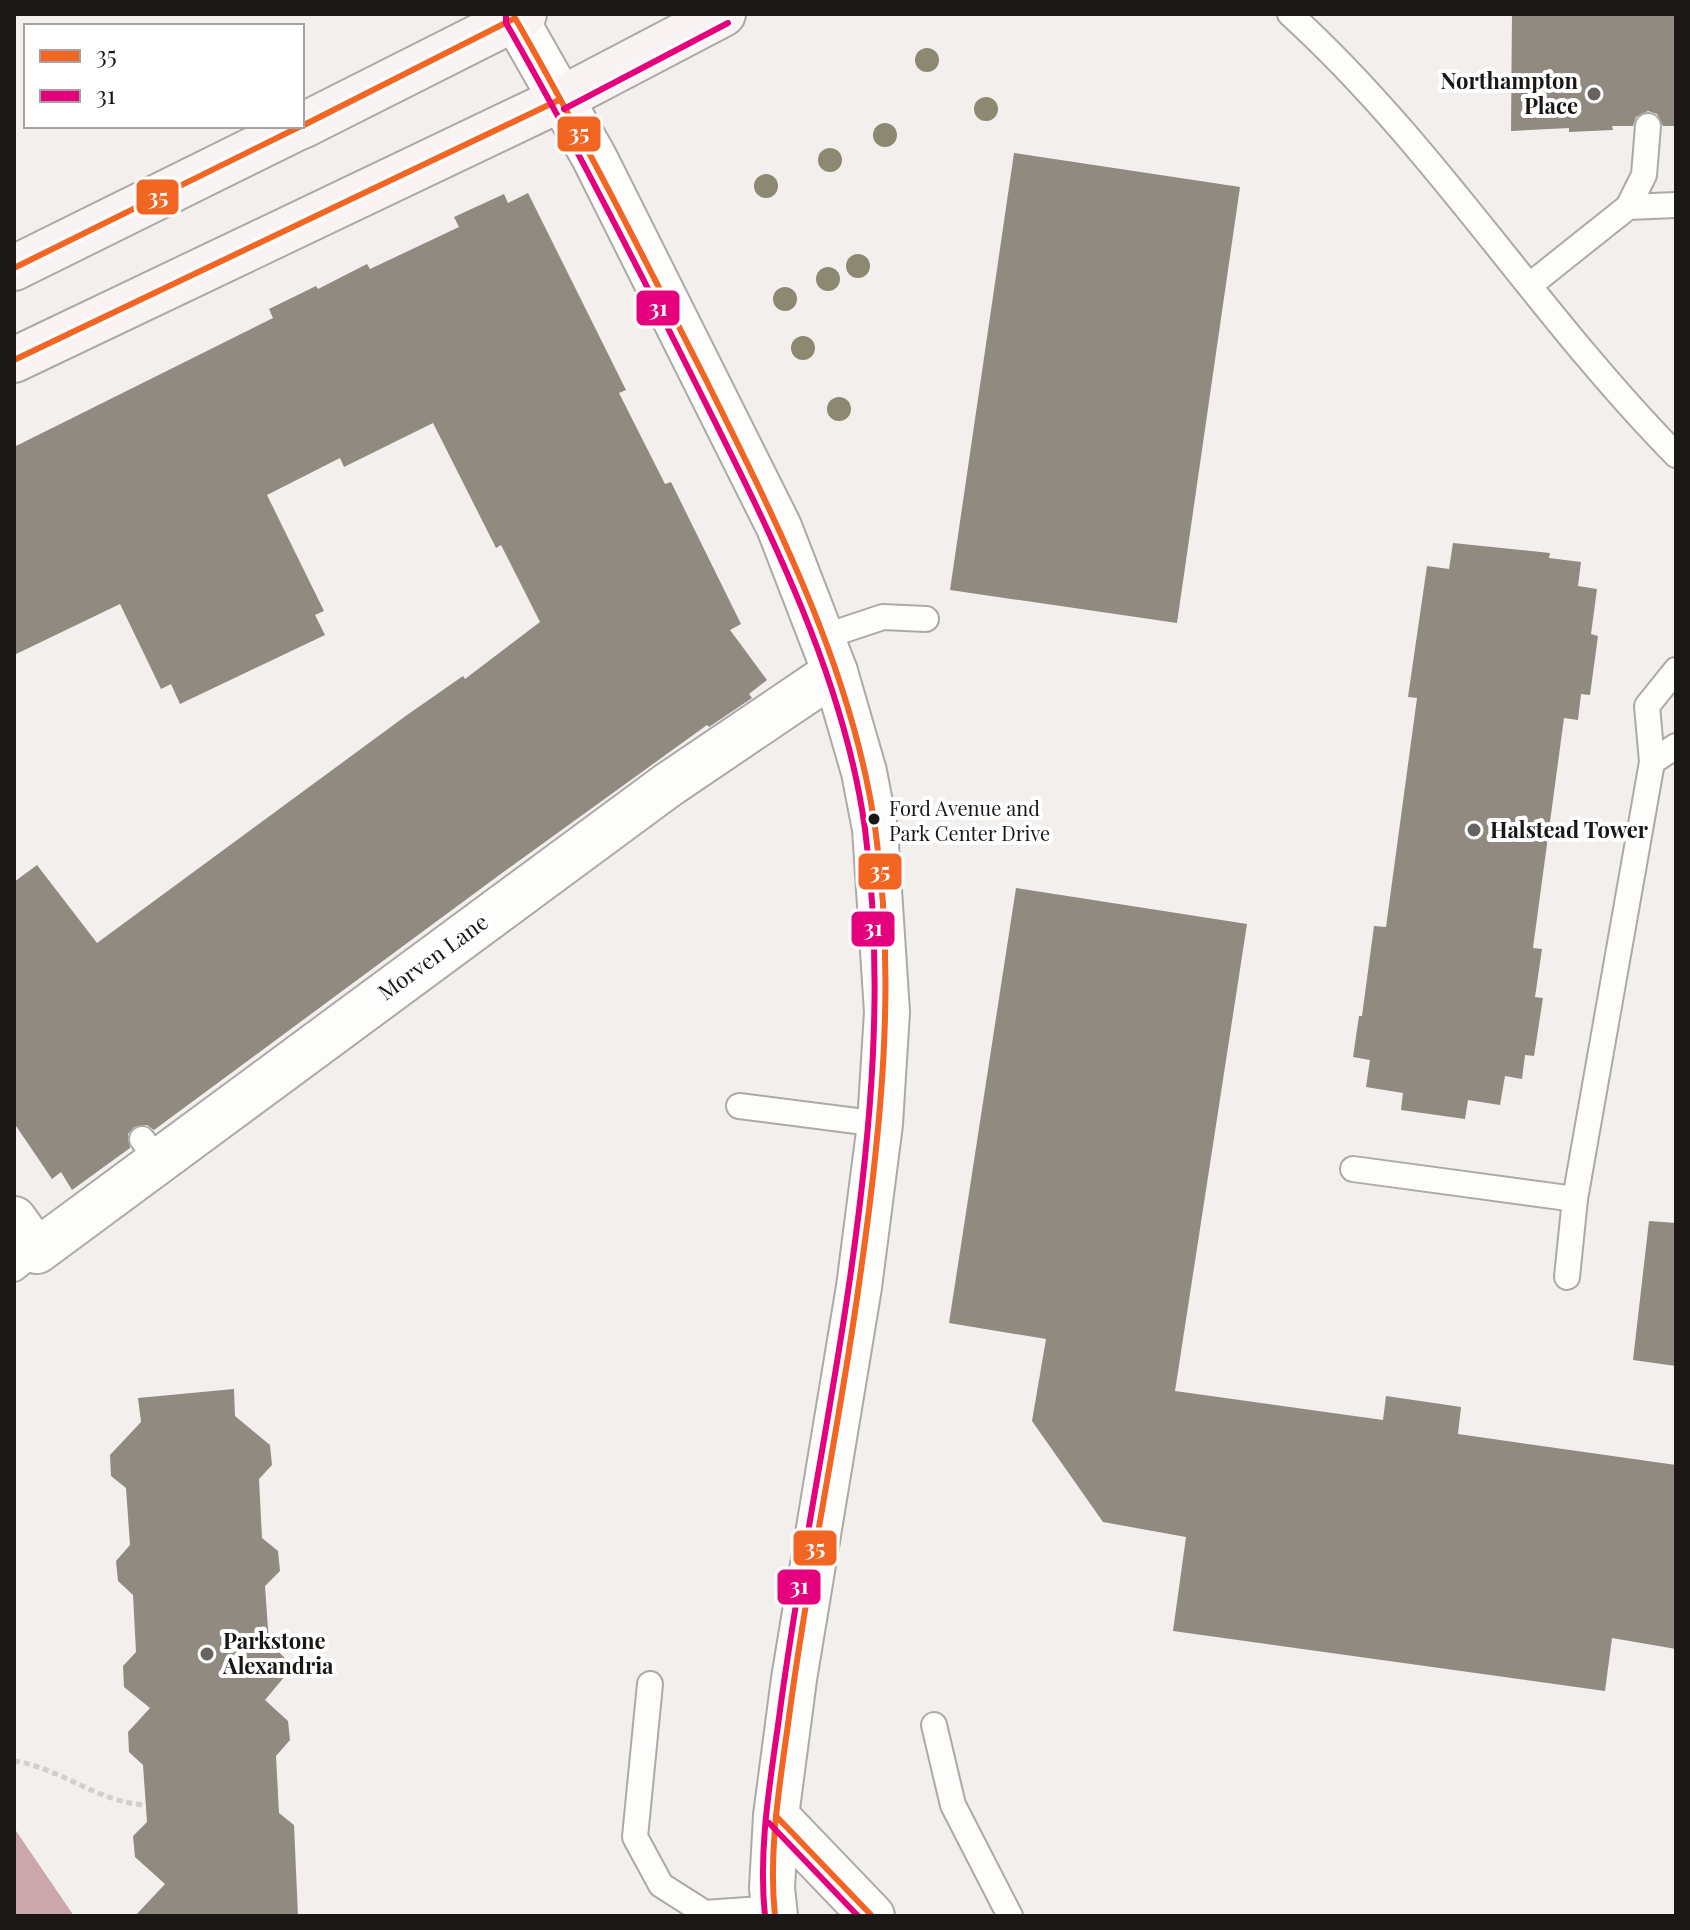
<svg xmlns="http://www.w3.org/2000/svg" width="1690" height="1930" viewBox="0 0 1690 1930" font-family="'Playfair Display',serif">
<rect width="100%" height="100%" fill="#f3efec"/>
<path fill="#cba7ab" d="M 14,1828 L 74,1916 L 14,1916 Z"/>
<g fill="#908a81">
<path d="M 1512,14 L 1676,14 L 1676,126 L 1663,126 L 1657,114 L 1648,111 L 1636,117 L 1633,126 L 1612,126 L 1613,130 L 1569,132 L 1569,128 L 1511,131 Z"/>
<path d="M 1014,153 L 1240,187 L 1177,623 L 950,590 Z"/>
<path d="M 528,193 L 626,390 L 619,393 L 665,484 L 671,482 L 741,624 L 730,630 L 767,680 L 749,694 L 752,698 L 709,727 L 707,725 L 498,876 L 154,1130 L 147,1125 L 134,1127 L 128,1134 L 130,1148 L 72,1190 L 61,1172 L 52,1179 L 14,1123 L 14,882 L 37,865 L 97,943 L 407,715 L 463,676 L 465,679 L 540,622 L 501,545 L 496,548 L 433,423 L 344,467 L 340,458 L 267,495 L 324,611 L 315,615 L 325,635 L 180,704 L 171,684 L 161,689 L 120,604 L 14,655 L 14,447 L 273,318 L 269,309 L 316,286 L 318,289 L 367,264 L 370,269 L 459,227 L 454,217 L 504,194 L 508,203 Z"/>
<path d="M 1453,543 L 1550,553 L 1549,558 L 1581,562 L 1578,586 L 1597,589 L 1591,634 L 1598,636 L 1590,695 L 1581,694 L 1578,720 L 1564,718 L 1533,948 L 1542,949 L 1535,997 L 1543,998 L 1534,1056 L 1525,1055 L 1522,1079 L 1505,1076 L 1500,1105 L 1468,1100 L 1465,1119 L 1401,1110 L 1403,1093 L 1366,1087 L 1370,1060 L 1353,1057 L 1359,1016 L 1362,1016 L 1374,926 L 1386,927 L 1417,698 L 1408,697 L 1427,566 L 1449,569 Z"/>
<path d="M 1016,888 L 1247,924 L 1175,1391 L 1383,1420 L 1386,1396 L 1461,1407 L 1458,1434 L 1676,1465 L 1676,1649 L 1612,1638 L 1605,1691 L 1173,1631 L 1186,1537 L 1103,1522 L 1032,1421 L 1046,1339 L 949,1323 Z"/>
<path d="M 1649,1221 L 1676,1223 L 1676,1366 L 1633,1360 Z"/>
<path d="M 234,1389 L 235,1416 L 270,1445 L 272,1465 L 259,1479 L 262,1538 L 278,1551 L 280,1571 L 265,1586 L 269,1643 L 284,1657 L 285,1676 L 265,1700 L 288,1721 L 290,1740 L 276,1756 L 279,1813 L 294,1825 L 298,1916 L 135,1916 L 165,1884 L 135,1857 L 133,1836 L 147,1822 L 143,1765 L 129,1752 L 128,1732 L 150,1708 L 124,1687 L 123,1666 L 136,1652 L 133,1595 L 118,1581 L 116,1561 L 130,1545 L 126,1488 L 111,1476 L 110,1455 L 141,1422 L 138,1398 Z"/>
</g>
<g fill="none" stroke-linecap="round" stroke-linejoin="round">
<g stroke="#aca9a7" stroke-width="28">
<g id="lane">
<path d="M 1290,14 C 1435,146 1539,316 1676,455"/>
<path d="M 1628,207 L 1644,175 L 1648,126"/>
<path d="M 1530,285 L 1628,207 L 1676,205"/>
<path d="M 820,638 L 883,617 L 926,619"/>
<path d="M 1652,762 L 1676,746"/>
<path d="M 739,1106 L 880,1124"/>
<path d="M 142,1139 L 157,1159"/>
<path d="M 1353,1169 L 1575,1199"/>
<path d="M 14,1269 L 37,1251"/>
<path d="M 1567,1277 L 1575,1199 L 1652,762 L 1647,706 L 1676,670"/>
<path d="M 650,1684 L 635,1837 L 661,1885 L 705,1913 L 775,1908"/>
<path d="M 934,1725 L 953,1805 L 1010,1916"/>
</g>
</g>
<g stroke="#aca9a7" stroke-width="48">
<g id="street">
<path d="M 515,18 L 594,157 L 779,527 L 835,672 L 864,772 L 875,829 L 887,1012 L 880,1124 L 859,1287 L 794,1679 L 776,1816 L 772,1888 L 775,1916"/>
<path d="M 14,1219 L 37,1251 L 668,785 L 835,672"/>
<path d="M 776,1816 L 872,1916"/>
</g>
</g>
<g stroke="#aca9a7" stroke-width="48">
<g id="secondary">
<path d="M 302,126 L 524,14"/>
<path d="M 14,268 L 301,126"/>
<path d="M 14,360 L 559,100 L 723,14"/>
</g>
</g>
<path stroke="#d1d0ce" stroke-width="5" stroke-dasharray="6 4" stroke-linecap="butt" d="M 14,1761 C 61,1768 99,1803 146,1805"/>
<use href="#lane" stroke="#fdfdfc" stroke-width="24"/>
<use href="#street" stroke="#fdfdfc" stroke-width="44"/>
<use href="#secondary" stroke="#f9f4f3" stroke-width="44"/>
<g stroke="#fff" stroke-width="12">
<g id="bus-1">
<path d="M 302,126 L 515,18 C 583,137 644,258 706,380 C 776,521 852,669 875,827 C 897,979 881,1132 859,1284 C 839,1429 808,1572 789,1717 C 780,1783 768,1850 775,1916"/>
<path d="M 14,268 L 301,126"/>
<path d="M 14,360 L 559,100"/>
<path d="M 776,1816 L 872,1916"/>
</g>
</g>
<g stroke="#fff" stroke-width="12">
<g id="bus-2">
<path d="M 506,14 L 506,23 C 574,142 635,262 696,384 C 765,522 844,674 865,829 C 885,982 871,1134 849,1285 C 828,1430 798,1573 779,1718 C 770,1783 758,1850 765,1916"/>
<path d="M 564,109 L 728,23"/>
<path d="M 769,1823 L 858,1916"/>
</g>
</g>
<use href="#bus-1" stroke="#f26522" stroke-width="6"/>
<use href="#bus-2" stroke="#e5007d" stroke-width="6"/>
</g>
<g fill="#8d8871">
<circle cx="927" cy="60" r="12"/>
<circle cx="986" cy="109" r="12"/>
<circle cx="885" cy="135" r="12"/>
<circle cx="830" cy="160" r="12"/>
<circle cx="766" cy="186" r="12"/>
<circle cx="858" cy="266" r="12"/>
<circle cx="828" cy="279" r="12"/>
<circle cx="785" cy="299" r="12"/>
<circle cx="803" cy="348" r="12"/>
<circle cx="839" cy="409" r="12"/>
</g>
<g fill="#666360" stroke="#fff" stroke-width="3">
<circle cx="1594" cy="94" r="8"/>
<circle cx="1474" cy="830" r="8"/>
<circle cx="207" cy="1654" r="8"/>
</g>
<circle fill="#1a1715" stroke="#fff" stroke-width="3" cx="874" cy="819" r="7"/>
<g text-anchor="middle" stroke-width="8" stroke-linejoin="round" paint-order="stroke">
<g font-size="20" fill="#1a1715" stroke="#fff" text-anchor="start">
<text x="889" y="816">Ford Avenue and<tspan x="889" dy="25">Park Center Drive</tspan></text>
</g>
<g font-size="22" font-weight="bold" fill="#1a1715" stroke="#fff" text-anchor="start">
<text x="1578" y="89" text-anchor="end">Northampton<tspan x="1578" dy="25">Place</tspan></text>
<text x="1490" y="838">Halstead Tower</text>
<text x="223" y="1649">Parkstone<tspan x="223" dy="25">Alexandria</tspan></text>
</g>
<g font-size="22" fill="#1a1715" stroke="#fff">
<text transform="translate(433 957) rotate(-36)" y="8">Morven Lane</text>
</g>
</g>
<g stroke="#fff" stroke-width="3">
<rect x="556" y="115" width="46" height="38" rx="8" fill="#f26522"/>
<rect x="135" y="178" width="45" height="38" rx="8" fill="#f26522"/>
<rect x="635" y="289" width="46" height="38" rx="8" fill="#e5007d"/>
<rect x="857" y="852" width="46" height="39" rx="8" fill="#f26522"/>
<rect x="850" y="910" width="46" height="38" rx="8" fill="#e5007d"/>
<rect x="792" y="1529" width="46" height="38" rx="8" fill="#f26522"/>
<rect x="776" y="1568" width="46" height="38" rx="8" fill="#e5007d"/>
</g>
<g font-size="22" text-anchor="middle" font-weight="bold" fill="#fff">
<text x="579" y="141">35</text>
<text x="158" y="205">35</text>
<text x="658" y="316">31</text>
<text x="880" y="879">35</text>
<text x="873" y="936">31</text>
<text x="815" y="1556">35</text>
<text x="799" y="1594">31</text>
</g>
<rect width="1690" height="1930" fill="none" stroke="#1a1715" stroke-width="32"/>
<rect x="24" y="24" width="280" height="104" fill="#ffffff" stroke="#a3a2a1" stroke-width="2"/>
<rect x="40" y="50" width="40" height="12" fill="#f26522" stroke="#a3a2a1" stroke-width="2"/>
<text x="96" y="64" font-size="24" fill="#1a1715">35</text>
<rect x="40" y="90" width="40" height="12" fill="#e5007d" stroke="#a3a2a1" stroke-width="2"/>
<text x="96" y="104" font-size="24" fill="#1a1715">31</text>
</svg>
